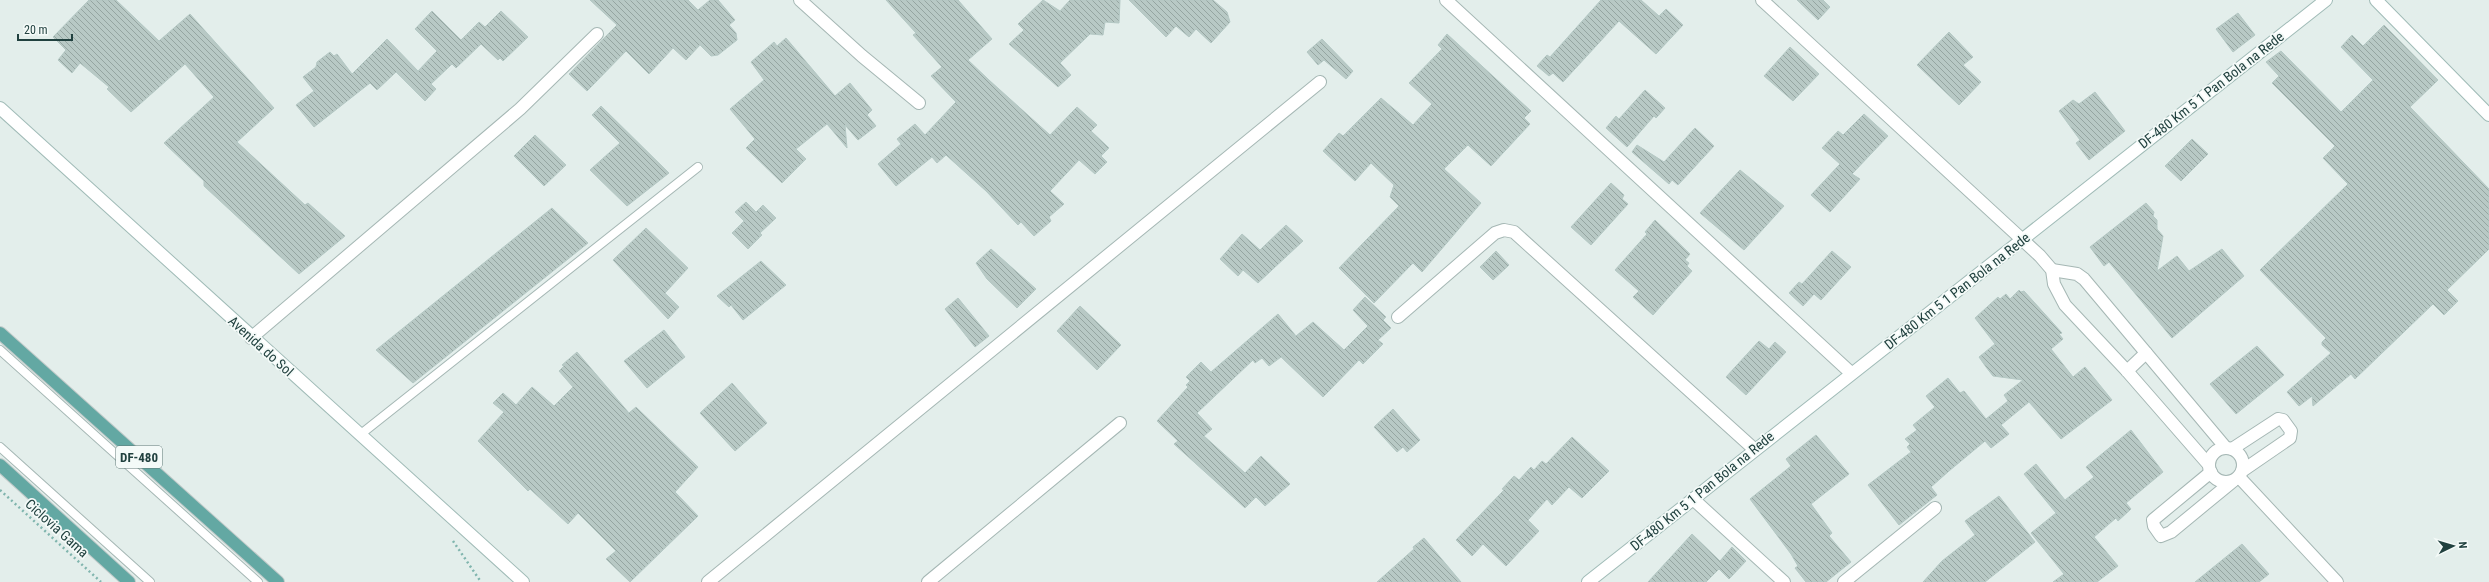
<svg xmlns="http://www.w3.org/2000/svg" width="2489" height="582" viewBox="0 0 2489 582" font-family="'Roboto Condensed',sans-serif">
<defs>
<pattern id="building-back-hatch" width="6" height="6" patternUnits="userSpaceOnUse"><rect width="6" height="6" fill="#b8c9c5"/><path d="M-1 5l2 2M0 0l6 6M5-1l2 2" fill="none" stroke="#95a5a1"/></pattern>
</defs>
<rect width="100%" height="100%" fill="#e3eeeb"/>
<g fill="url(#building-back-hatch)" stroke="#b4c8c4">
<path d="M 89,0 L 116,0 L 159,41 L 190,14 L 274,108 L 237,142 L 305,205 L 308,203 L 345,236 L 299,274 L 204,186 L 204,181 L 164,143 L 214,97 L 185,64 L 131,112 L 107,89 L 109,87 L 80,63 L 72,73 L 58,60 L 66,50 L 53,37 Z"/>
<path d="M 590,0 L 688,0 L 698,10 L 710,0 L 718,0 L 735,20 L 729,25 L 736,33 L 737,40 L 718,55 L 711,56 L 700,45 L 686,60 L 673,48 L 649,74 L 626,51 L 587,91 L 569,74 L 617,25 Z"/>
<path d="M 886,0 L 958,0 L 992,39 L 968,60 L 989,80 L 1050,135 L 1077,107 L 1097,125 L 1091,131 L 1109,148 L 1101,156 L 1107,162 L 1095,174 L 1079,160 L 1050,191 L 1064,204 L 1049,217 L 1051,221 L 1034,236 L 1021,222 L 1018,225 L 986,191 L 946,155 L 937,163 L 932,157 L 896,186 L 878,164 L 901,144 L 897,139 L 915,124 L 925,135 L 956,102 L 931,76 L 942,67 L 913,35 L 916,33 Z"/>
<path d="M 1043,0 L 1060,11 L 1070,0 L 1120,0 L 1119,23 L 1105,22 L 1103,35 L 1090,34 L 1060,63 L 1071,75 L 1058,87 L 1009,44 L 1024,30 L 1018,24 Z"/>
<path d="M 1129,0 L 1213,0 L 1227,12 L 1230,22 L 1211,43 L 1196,29 L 1189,37 L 1176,26 L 1166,37 Z"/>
<path d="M 1601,0 L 1641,0 L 1659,16 L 1666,9 L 1683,25 L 1656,54 L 1619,21 L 1563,82 L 1553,73 L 1549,76 L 1537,66 L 1547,55 L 1550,57 Z"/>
<path d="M 1797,0 L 1823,0 L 1830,7 L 1818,20 Z"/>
<path d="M 432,11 L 461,40 L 479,22 L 485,27 L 501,11 L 528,37 L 503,61 L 500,58 L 498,60 L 481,44 L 456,68 L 452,64 L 431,84 L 436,89 L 425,101 L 396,72 L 377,90 L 370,83 L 314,127 L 296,105 L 314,91 L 303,77 L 316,67 L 317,62 L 330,52 L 334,56 L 337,54 L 352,74 L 387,39 L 418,71 L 437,51 L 415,29 Z"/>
<path d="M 2238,13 L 2255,35 L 2233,52 L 2216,29 Z"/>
<path d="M 2384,25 L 2438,80 L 2410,107 L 2489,189 L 2489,249 L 2447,290 L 2458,301 L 2444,315 L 2433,304 L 2355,379 L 2351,374 L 2313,406 L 2312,396 L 2299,406 L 2287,392 L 2331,353 L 2322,345 L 2322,342 L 2326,338 L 2260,270 L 2348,184 L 2323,158 L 2335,146 L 2272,83 L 2279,76 L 2266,62 L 2281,51 L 2341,112 L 2373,80 L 2341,47 L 2352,35 L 2363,46 Z"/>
<path d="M 1949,32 L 1973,57 L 1963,65 L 1981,82 L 1959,105 L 1917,65 Z"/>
<path d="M 1447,34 L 1531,111 L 1524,118 L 1530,124 L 1491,166 L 1468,145 L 1444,169 L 1481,203 L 1422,272 L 1413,263 L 1374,303 L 1339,268 L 1399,206 L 1390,197 L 1394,185 L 1371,163 L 1355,181 L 1323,151 L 1339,133 L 1343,136 L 1381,98 L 1413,125 L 1432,104 L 1409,83 L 1442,49 L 1438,45 Z"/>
<path d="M 786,38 L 835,96 L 850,83 L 872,110 L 867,115 L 876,126 L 858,140 L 845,125 L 847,148 L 827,124 L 796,149 L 806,159 L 782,183 L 746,148 L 755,139 L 730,109 L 764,80 L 751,62 L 774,42 L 777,46 Z"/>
<path d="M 1322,39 L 1353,71 L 1346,79 L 1324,60 L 1318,65 L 1307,52 Z"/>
<path d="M 1790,47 L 1819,74 L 1793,101 L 1764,76 Z"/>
<path d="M 1645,90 L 1665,108 L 1656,118 L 1654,116 L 1627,147 L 1606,128 L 1616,116 L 1619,119 Z"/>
<path d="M 2095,92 L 2125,131 L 2089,160 L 2076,143 L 2080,140 L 2059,111 L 2073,100 L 2079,104 Z"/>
<path d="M 601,106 L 669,173 L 627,206 L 590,170 L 620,143 L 592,115 Z"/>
<path d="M 1864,114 L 1888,136 L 1852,174 L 1860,179 L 1830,212 L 1811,195 L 1840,164 L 1822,148 L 1838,131 L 1843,135 Z"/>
<path d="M 1695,128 L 1714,146 L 1678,185 L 1672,180 L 1669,184 L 1632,152 L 1637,145 L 1664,162 Z"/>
<path d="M 535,135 L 566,165 L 544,186 L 514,156 Z"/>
<path d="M 2192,139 L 2208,154 L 2181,181 L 2165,166 Z"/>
<path d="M 1740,170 L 1784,206 L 1744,250 L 1700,213 Z"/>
<path d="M 1611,183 L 1624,195 L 1622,199 L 1628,204 L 1591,245 L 1571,227 Z"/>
<path d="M 746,202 L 756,212 L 763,205 L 776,218 L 760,233 L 762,235 L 748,249 L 732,233 L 744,221 L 735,212 Z"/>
<path d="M 2146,203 L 2154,212 L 2153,216 L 2157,220 L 2157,229 L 2163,236 L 2157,271 L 2177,256 L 2189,271 L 2222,249 L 2244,276 L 2172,338 L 2109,262 L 2104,266 L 2090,247 Z"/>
<path d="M 552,208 L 588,243 L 413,383 L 376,350 Z"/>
<path d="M 1655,220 L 1690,254 L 1685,260 L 1689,263 L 1687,266 L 1692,271 L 1653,315 L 1633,297 L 1639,291 L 1615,270 L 1647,234 L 1645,232 Z"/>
<path d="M 1286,225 L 1303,241 L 1258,283 L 1243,270 L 1238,276 L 1220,259 L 1242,234 L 1260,250 Z"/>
<path d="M 646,228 L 688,268 L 665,293 L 679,307 L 668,319 L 613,260 Z"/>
<path d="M 991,249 L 1036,289 L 1017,308 L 987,279 L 976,263 Z"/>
<path d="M 1496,251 L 1509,265 L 1493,280 L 1480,267 Z"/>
<path d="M 1832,251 L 1851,267 L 1821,300 L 1814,294 L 1803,306 L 1789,293 L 1799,282 L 1802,284 Z"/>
<path d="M 761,261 L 786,285 L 743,320 L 731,305 L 729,307 L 717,296 Z"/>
<path d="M 2019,290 L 2021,292 L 2024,291 L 2062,333 L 2059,334 L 2063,339 L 2051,349 L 2073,377 L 2085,367 L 2112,400 L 2061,439 L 2029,402 L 2001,425 L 2009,434 L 1991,448 L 1985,441 L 1949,471 L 1931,487 L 1937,495 L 1899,525 L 1868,485 L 1911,452 L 1907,447 L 1910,444 L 1905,439 L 1917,430 L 1913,425 L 1935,407 L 1926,396 L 1948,378 L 1960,393 L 1964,391 L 1986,419 L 2008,401 L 2004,395 L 2023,380 L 1993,376 L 1986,367 L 1979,357 L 1995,344 L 1975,318 L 1998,297 L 2000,299 L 2006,294 L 2010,299 Z"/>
<path d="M 1365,297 L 1386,317 L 1383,320 L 1391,328 L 1378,340 L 1383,344 L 1363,364 L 1359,360 L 1323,397 L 1281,357 L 1269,366 L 1262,358 L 1255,363 L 1253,360 L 1197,413 L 1212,429 L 1204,436 L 1245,473 L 1261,456 L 1290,484 L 1265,506 L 1256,497 L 1245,508 L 1174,444 L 1178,441 L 1157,421 L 1188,387 L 1186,385 L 1190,381 L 1186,377 L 1201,362 L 1211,372 L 1278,314 L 1296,336 L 1313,322 L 1344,350 L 1368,326 L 1353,310 Z"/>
<path d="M 958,298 L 989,336 L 975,347 L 945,309 Z"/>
<path d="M 1080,306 L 1121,345 L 1097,370 L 1057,331 Z"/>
<path d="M 664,330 L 685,357 L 647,388 L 624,361 Z"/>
<path d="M 1759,341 L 1769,349 L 1775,342 L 1786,352 L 1746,395 L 1726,377 Z"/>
<path d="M 2257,346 L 2284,375 L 2236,414 L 2210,384 Z"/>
<path d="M 577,352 L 629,413 L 636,407 L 698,467 L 675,492 L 698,516 L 630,582 L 606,559 L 616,551 L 578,513 L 568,524 L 530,489 L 528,491 L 478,441 L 504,412 L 493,403 L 503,393 L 516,405 L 532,387 L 554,406 L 573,387 L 559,371 L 564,366 L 562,365 Z"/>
<path d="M 732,383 L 767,423 L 735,451 L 700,413 Z"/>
<path d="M 1393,409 L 1420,440 L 1407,452 L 1403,447 L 1397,452 L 1374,427 Z"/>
<path d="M 2131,430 L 2163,472 L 2126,503 L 2131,509 L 2118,521 L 2116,518 L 2094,537 L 2118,566 L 2097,582 L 2053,582 L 2064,574 L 2031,533 L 2056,513 L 2024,474 L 2036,464 L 2065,500 L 2094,477 L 2086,467 Z"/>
<path d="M 1816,435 L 1849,474 L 1811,504 L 1832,533 L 1829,536 L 1851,562 L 1826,582 L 1806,582 L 1795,568 L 1798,566 L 1791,554 L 1750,499 L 1791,466 L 1786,459 Z"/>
<path d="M 1572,437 L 1609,471 L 1582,498 L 1569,487 L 1552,505 L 1547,499 L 1528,520 L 1539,531 L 1506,566 L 1483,544 L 1472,556 L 1456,540 L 1504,490 L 1502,489 L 1514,476 L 1519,480 L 1531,467 L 1534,470 L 1542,461 L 1546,464 Z"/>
<path d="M 1999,496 L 2035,542 L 1985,582 L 1923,582 L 1942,561 L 1975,535 L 1965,521 Z"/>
<path d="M 1692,534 L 1720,561 L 1732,547 L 1746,561 L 1729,579 L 1719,569 L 1706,582 L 1648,582 Z"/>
<path d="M 1424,538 L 1461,582 L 1377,582 L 1414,549 L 1413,547 Z"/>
<path d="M 2242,544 L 2269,574 L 2259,582 L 2195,582 Z"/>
</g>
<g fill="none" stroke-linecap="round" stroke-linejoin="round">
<g stroke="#a5b7b4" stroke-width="10">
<g id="lane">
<path d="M 0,350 L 258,582"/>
<path d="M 361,434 L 698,167"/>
<path d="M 0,447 L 150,582"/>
</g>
</g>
<g stroke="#a5b7b4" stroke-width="14">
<g id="street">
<path d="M 800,0 L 862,56 L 919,103"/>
<path d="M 1446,0 L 1851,373"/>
<path d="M 1762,0 L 2040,256 L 2052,270 L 2054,284 L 2065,305 L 2127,371 L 2209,465"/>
<path d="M 2052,270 L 2077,274 L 2084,279 L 2226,448"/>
<path d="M 1398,317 L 1495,233 L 1504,230 L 1514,232 L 1754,449"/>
<path d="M 251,338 L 520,109 L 597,34"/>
<path d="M 2127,371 L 2146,353"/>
<circle cx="2226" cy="465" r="17"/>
<path d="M 2232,449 L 2278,419 L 2283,420 L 2291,431 L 2290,438 L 2242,471"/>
<path d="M 2211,472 L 2153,520 L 2154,526 L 2161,536 L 2171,532 L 2233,481"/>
<path d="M 2239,477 L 2337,582"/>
<path d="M 1693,499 L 1784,582"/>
<path d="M 708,582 L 1320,82"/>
<path d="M 928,582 L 1120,423"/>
<path d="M 1844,582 L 1935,508"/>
</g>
</g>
<g stroke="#a0bbb7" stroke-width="14">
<g id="secondary">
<path d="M 2376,0 L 2489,115"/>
<path d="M 0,108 L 523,582"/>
<path d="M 1588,582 L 2326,0"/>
</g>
</g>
<g stroke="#c1cac9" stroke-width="14">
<g id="primary">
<path d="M 0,333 L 278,582"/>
<path d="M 0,465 L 129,582"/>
</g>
</g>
<g stroke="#80b5ae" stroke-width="2.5" stroke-dasharray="2 3" stroke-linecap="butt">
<path d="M 0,490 L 101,582"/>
<path d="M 453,541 L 481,582"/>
</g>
<use href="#lane" stroke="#fff" stroke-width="8"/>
<use href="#street" stroke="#fff" stroke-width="12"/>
<use href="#secondary" stroke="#fff" stroke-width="12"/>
<use href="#primary" stroke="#63a8a3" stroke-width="12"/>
</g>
<g text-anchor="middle" stroke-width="3.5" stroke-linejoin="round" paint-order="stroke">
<rect fill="#f4faf8" stroke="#607876" stroke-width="1" x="116" y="446" width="46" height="22" rx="3"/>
<g font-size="13" font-weight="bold" fill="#21413f">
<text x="139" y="462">DF-480</text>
</g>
<g font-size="14" fill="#21413f" stroke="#f4faf8">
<text transform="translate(2211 90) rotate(-38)" y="5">DF-480 Km 5 1 Pan Bola na Rede</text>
<text transform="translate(1957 291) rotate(-38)" y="5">DF-480 Km 5 1 Pan Bola na Rede</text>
<text transform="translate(261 346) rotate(42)" y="5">Avenida do Sol</text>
<text transform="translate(1702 491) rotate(-39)" y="5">DF-480 Km 5 1 Pan Bola na Rede</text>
<text transform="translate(57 528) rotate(42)" y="5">Ciclovia Gama</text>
</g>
</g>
<g transform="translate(2453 546) rotate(85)" stroke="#f4faf8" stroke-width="3" paint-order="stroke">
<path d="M0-3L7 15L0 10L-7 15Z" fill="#21413f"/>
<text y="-6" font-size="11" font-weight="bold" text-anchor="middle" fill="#21413f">N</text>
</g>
<path d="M18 34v6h54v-6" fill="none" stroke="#21413f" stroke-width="2"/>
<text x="24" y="34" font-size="12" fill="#21413f" stroke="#f4faf8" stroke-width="3" paint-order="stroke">20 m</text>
</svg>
